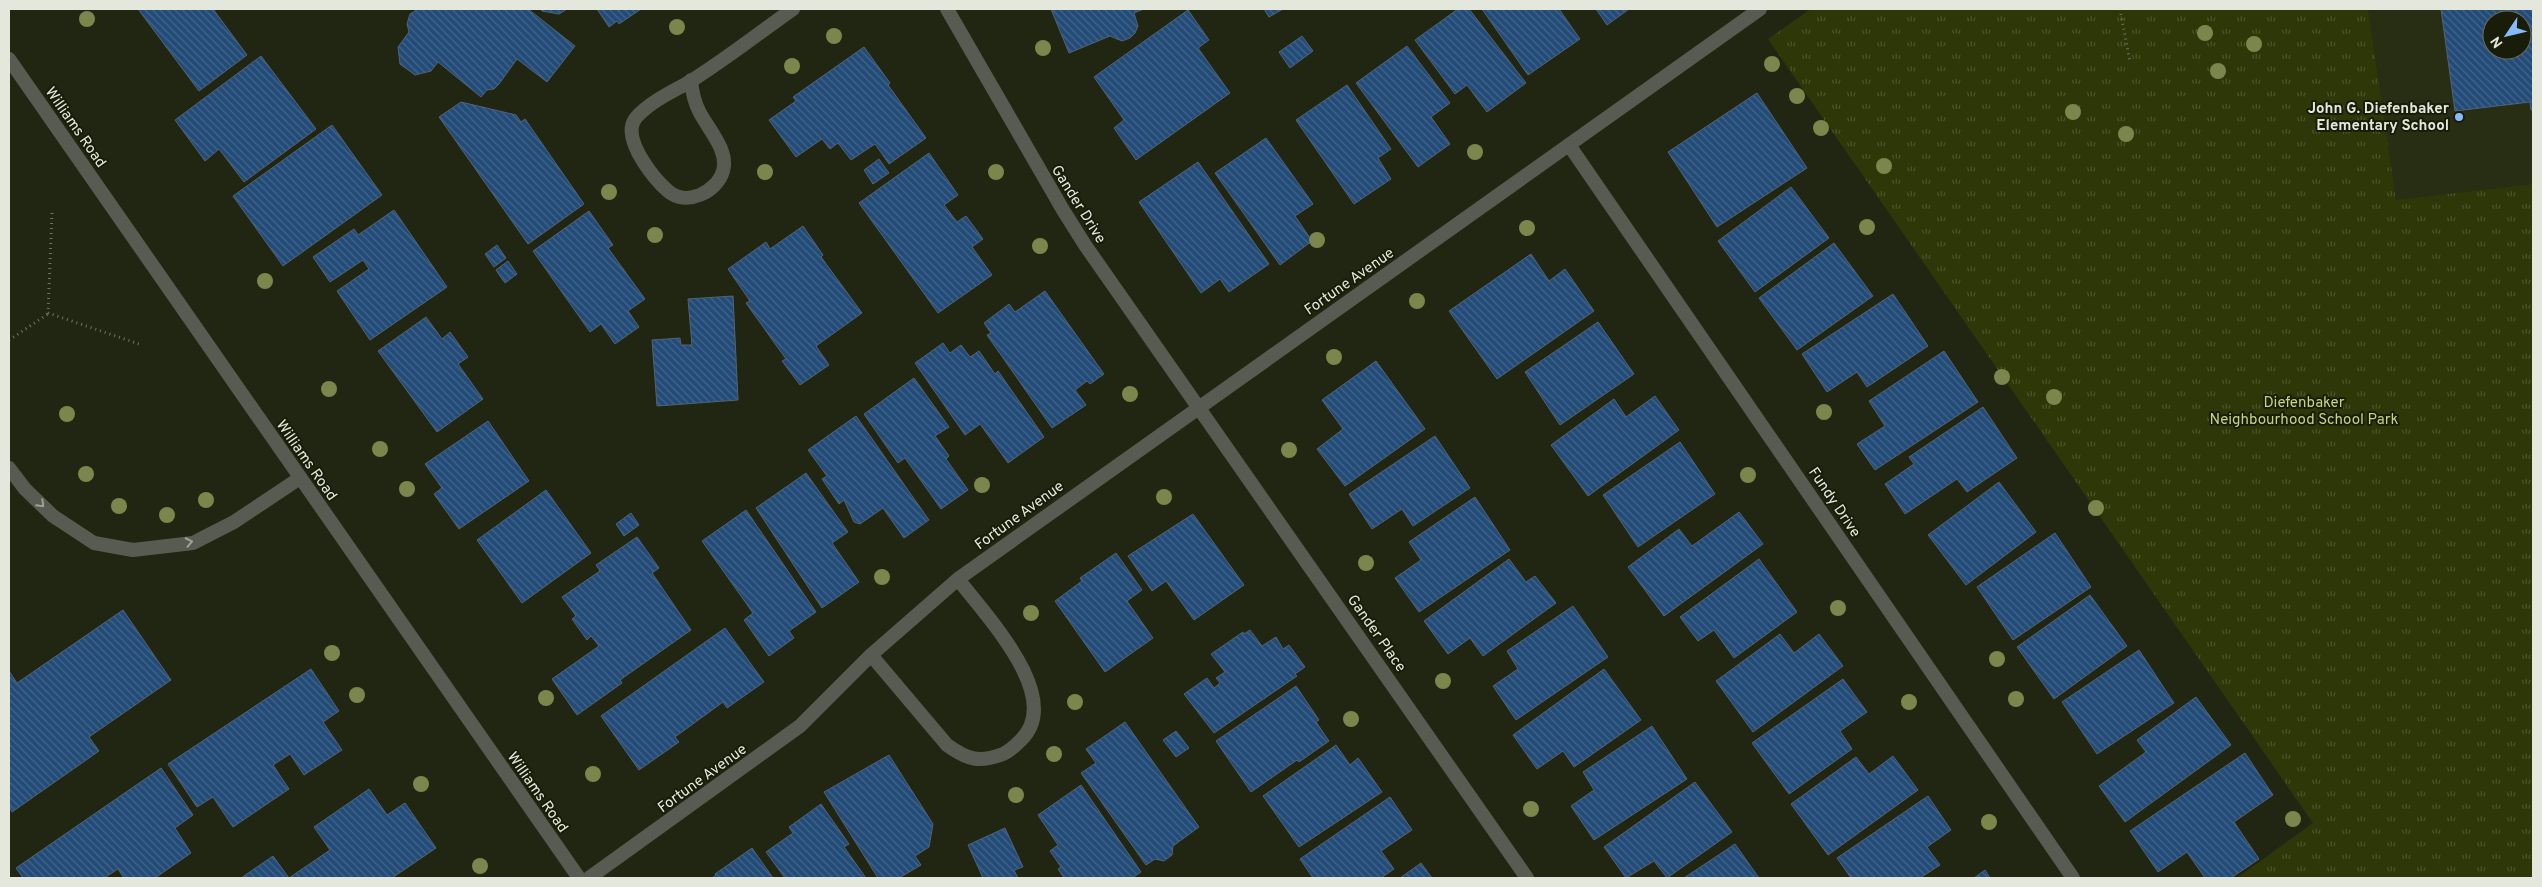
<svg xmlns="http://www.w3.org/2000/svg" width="2542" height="887" viewBox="0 0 2542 887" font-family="Overpass,sans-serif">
<defs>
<pattern id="park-tufts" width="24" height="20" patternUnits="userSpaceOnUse" patternTransform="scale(1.25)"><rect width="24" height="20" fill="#2e3707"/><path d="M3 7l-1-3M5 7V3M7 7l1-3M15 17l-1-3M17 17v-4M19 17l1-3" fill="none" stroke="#4c542b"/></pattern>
<pattern id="building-back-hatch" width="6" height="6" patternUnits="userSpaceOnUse" patternTransform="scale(1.25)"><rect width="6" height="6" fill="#234b77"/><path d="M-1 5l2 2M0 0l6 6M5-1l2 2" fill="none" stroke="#43658a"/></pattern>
</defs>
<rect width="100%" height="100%" fill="#212612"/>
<path fill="#282e14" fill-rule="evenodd" d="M 2368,9 L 2533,9 L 2533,184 L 2396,200 ZM 2492,20 L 2522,20 L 2522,50 L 2492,50 Z"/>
<path fill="url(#park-tufts)" d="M 1811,9 L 2368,9 L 2396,200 L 2533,184 L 2533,878 L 2237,878 L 2313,823 L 1768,39 Z"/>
<g fill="url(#building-back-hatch)" stroke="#536274" fill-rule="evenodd">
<path d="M 138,9 L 213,9 L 247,55 L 199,91 Z"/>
<path d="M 418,9 L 528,9 L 575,46 L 547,82 L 517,59 L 499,84 L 494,89 L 487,90 L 481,97 L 438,62 L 431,71 L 415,75 L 400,64 L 398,47 L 409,32 L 407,24 L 410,14 Z"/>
<path d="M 540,9 L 567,9 L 559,14 L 542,11 Z"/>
<path d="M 597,9 L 641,9 L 619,24 L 617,21 L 609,27 Z"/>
<path d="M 1051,9 L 1144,9 L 1134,13 L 1138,26 L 1135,33 L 1130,38 L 1122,41 L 1110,36 L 1069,53 Z"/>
<path d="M 1264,9 L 1283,9 L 1269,17 Z"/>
<path d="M 1458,9 L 1469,9 L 1526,83 L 1487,112 L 1467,85 L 1455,94 L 1415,40 Z"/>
<path d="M 1482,9 L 1559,9 L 1580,39 L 1528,75 Z"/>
<path d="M 1596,9 L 1629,9 L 1607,25 Z"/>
<path d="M 2441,9 L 2533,9 L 2533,110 L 2531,110 L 2530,102 L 2455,111 ZM 2492,20 L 2522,20 L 2522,50 L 2492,50 Z"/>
<path d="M 1188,10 L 1209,40 L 1198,48 L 1230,93 L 1136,160 L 1114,128 L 1124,120 L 1094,77 Z"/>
<path d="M 1302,36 L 1313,51 L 1290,68 L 1279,52 Z"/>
<path d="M 1407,46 L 1450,103 L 1431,117 L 1450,144 L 1418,167 L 1356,83 Z"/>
<path d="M 864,47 L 890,83 L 888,85 L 926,138 L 889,164 L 875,144 L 851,160 L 838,143 L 830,149 L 822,139 L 796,157 L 769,120 L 796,101 L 793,97 Z"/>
<path d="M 261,56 L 316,129 L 244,182 L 219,149 L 205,161 L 175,120 Z"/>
<path d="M 1347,85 L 1391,149 L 1378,158 L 1391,179 L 1354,204 L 1296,120 Z"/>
<path d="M 1757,93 L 1807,168 L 1717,227 L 1668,152 Z"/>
<path d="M 461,102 L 516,115 L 521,122 L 525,119 L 584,204 L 528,244 L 439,117 Z"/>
<path d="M 332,125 L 382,195 L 283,266 L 233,196 Z"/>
<path d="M 1266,138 L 1313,204 L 1295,216 L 1312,241 L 1280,265 L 1215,173 Z"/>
<path d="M 929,153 L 958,195 L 944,205 L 957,222 L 966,216 L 983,239 L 972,247 L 992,275 L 938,313 L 859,203 Z"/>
<path d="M 879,159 L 889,173 L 873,184 L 864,170 Z"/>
<path d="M 1198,162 L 1269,264 L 1229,292 L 1220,279 L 1201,293 L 1139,202 Z"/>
<path d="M 1791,187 L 1829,238 L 1755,292 L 1718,241 Z"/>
<path d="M 394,210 L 447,287 L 370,340 L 337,291 L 369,269 L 363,260 L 330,282 L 313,257 L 354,229 L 358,235 Z"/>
<path d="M 589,211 L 613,245 L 608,248 L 645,299 L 628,311 L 639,327 L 615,344 L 601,324 L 590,332 L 533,251 Z"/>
<path d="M 803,226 L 823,255 L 821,257 L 862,313 L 816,346 L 829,365 L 800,385 L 782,361 L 786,359 L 746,303 L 750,301 L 728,269 L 766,242 L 770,249 Z"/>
<path d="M 1834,243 L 1873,296 L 1797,350 L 1759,298 Z"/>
<path d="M 497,245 L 506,258 L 494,267 L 485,254 Z"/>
<path d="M 1531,254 L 1549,281 L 1565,269 L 1594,311 L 1497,379 L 1449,311 Z"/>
<path d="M 508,261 L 517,274 L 505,283 L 496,270 Z"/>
<path d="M 1045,291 L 1104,374 L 1090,384 L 1087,381 L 1075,390 L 1086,405 L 1052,428 L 987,335 L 991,333 L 984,323 L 1009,304 L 1015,312 Z"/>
<path d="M 1893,294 L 1928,346 L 1867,387 L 1857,372 L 1827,392 L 1802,354 Z"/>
<path d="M 733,296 L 738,400 L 657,406 L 652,340 L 680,338 L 681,345 L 692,345 L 688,299 Z"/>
<path d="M 426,317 L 442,339 L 450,332 L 468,357 L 458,364 L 483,399 L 437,432 L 378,351 Z"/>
<path d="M 1598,322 L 1634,374 L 1560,425 L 1525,372 Z"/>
<path d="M 943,343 L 950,353 L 961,345 L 970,357 L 979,351 L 995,374 L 998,371 L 1044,437 L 1008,463 L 980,424 L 965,435 L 915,363 Z"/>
<path d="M 1944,351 L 1978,402 L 1875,470 L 1857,444 L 1885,426 L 1869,401 Z"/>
<path d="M 1376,361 L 1425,429 L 1345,486 L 1317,449 L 1343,429 L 1322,400 Z"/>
<path d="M 914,378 L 949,427 L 935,436 L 949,456 L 946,459 L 968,490 L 941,509 L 905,458 L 898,463 L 864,414 Z"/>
<path d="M 1655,396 L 1679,430 L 1588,496 L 1551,445 L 1614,399 L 1626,417 Z"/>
<path d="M 1983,407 L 2017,458 L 1967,492 L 1957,479 L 1905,514 L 1885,484 L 1914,464 L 1909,457 Z"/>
<path d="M 856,416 L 929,520 L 904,538 L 883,508 L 860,524 L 854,522 L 844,500 L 839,504 L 822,479 L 827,476 L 808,450 Z"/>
<path d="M 488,421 L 529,481 L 459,529 L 434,494 L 442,488 L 425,464 Z"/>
<path d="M 1435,436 L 1470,488 L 1413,526 L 1402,509 L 1372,529 L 1349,494 Z"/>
<path d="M 1680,442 L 1715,494 L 1638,547 L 1603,495 Z"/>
<path d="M 806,473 L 848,532 L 832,543 L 859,582 L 822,608 L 756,508 Z"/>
<path d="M 1999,482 L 2036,532 L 1966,585 L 1928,535 Z"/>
<path d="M 546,490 L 591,553 L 522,603 L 477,540 Z"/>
<path d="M 1475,497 L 1510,550 L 1419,612 L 1395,578 L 1421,560 L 1409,542 Z"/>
<path d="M 746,510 L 816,612 L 789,631 L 794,638 L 769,656 L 744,620 L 753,613 L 702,541 Z"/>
<path d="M 1739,512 L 1763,544 L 1664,616 L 1628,567 L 1679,529 L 1692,546 Z"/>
<path d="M 631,513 L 639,525 L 624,536 L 616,524 Z"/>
<path d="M 1193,514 L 1244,585 L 1194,620 L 1166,581 L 1152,591 L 1128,556 Z"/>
<path d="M 2055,533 L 2091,587 L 2013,640 L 1977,587 Z"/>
<path d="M 637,537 L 659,568 L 652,573 L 691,630 L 620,680 L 622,683 L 577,715 L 552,679 L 599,646 L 591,636 L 587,640 L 572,619 L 576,616 L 562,597 L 600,571 L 596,565 Z"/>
<path d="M 1116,553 L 1142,590 L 1127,601 L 1153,638 L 1105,672 L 1055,601 L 1082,581 L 1080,578 Z"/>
<path d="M 1509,559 L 1526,582 L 1535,576 L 1556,603 L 1483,656 L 1470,638 L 1448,654 L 1424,621 Z"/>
<path d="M 1759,559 L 1797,612 L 1734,658 L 1714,630 L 1698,641 L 1680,617 Z"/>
<path d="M 2090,595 L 2127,646 L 2054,699 L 2017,647 Z"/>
<path d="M 1573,606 L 1608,657 L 1516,720 L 1493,686 L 1518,669 L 1507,651 Z"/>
<path d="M 123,610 L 171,680 L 89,737 L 99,751 L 12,812 L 9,806 L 9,671 L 17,683 Z"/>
<path d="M 725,628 L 764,682 L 727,708 L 723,702 L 675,737 L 679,742 L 639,770 L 601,716 Z"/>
<path d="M 1250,630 L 1262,646 L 1276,637 L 1283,649 L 1289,645 L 1305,667 L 1295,674 L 1297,676 L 1214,733 L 1184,694 L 1207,678 L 1214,688 L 1220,683 L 1216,678 L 1225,672 L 1211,654 L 1243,632 L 1244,634 Z"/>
<path d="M 1780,634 L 1794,653 L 1819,634 L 1843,666 L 1753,732 L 1716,681 Z"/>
<path d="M 2139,650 L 2174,703 L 2097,754 L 2062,702 Z"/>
<path d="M 311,669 L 339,711 L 323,722 L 342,750 L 304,775 L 290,754 L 273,765 L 289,789 L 233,827 L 213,797 L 197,807 L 168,764 Z"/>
<path d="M 1604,669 L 1641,720 L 1574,767 L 1563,751 L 1537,769 L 1513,735 Z"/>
<path d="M 1843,679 L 1867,712 L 1840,731 L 1852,749 L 1789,794 L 1752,743 Z"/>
<path d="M 1296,686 L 1319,720 L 1316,722 L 1329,741 L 1299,762 L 1297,760 L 1251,792 L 1216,741 Z"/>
<path d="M 2196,697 L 2231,745 L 2125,822 L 2099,786 L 2146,752 L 2137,740 Z"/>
<path d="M 1125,722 L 1199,827 L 1173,846 L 1172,855 L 1164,861 L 1155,859 L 1146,865 L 1081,773 L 1096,763 L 1086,749 Z"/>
<path d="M 1652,726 L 1687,779 L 1594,840 L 1571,806 L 1594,790 L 1583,772 Z"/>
<path d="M 1176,731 L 1189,748 L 1176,757 L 1163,740 Z"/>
<path d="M 1336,745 L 1350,765 L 1358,758 L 1382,792 L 1299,847 L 1263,796 Z"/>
<path d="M 2245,753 L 2273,795 L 2234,822 L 2259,859 L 2231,878 L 2205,878 L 2187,852 L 2158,872 L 2130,831 Z"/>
<path d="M 889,755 L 933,824 L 929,847 L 915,856 L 921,865 L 899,878 L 878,878 L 824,792 Z"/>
<path d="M 1893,756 L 1918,790 L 1828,855 L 1791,804 L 1856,757 L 1869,774 Z"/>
<path d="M 161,768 L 193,815 L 175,828 L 191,853 L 155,878 L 124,878 L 118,869 L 104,878 L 23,878 L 16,868 Z"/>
<path d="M 1695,782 L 1732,832 L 1667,878 L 1654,861 L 1626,878 L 1604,847 Z"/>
<path d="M 1081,785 L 1141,872 L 1132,878 L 1064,878 L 1058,869 L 1061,867 L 1050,851 L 1058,845 L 1038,815 Z"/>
<path d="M 369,789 L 387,815 L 405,803 L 436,848 L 392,878 L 241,878 L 273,856 L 289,878 L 330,850 L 314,827 Z"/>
<path d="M 1928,796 L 1951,830 L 1927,847 L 1940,865 L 1920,878 L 1851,878 L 1837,858 Z"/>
<path d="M 1390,797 L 1412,830 L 1381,851 L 1394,869 L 1381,878 L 1313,878 L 1300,859 Z"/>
<path d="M 821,804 L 849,844 L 844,847 L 866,878 L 785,878 L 766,852 L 793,833 L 789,827 Z"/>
<path d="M 1005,828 L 1023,867 L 1014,870 L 1018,878 L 983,878 L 968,845 Z"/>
<path d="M 1735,844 L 1759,878 L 1684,878 Z"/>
<path d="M 752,848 L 773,878 L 712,878 L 716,875 L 715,874 Z"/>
<path d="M 1421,863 L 1432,878 L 1400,878 Z"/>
<path d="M 1985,870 L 1990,878 L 1974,878 Z"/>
</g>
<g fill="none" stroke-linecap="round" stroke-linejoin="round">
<g stroke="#6f7362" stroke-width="3" stroke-dasharray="1 4" stroke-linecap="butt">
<path d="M 2120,9 L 2130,62"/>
<path d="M 52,213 L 48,313 L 142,345"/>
<path d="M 9,340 L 48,314"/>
</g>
<path stroke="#585b51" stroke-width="14" d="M 9,468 L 25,489 L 53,516 L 94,543 L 133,550 L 193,543 L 234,522 L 300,478"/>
<g stroke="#585b51" stroke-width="14">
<path d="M 947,9 L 1063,210 L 1085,245 L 1527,878"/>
<path d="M 691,80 C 692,92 694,102 700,113 C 709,130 729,151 723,171 C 717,192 686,207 668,191 C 654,179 628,146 632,126 C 633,119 640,113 645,109 C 659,97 676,90 691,81 C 726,59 759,33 793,9"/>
<path d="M 1569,145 L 2073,878"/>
<path d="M 871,655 L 947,745 C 968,760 979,763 1003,754 C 1010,751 1016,745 1021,740 C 1065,697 985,615 958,579"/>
<path d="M 589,878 L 800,726 L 871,655 L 958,579 L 1760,9"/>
</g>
<path stroke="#585b51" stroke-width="14" d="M 9,59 L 579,878"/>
</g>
<g fill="#79874d">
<circle cx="87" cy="19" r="8"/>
<circle cx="677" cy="27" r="8"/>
<circle cx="2205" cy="33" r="8"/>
<circle cx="834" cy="36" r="8"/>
<circle cx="2254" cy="44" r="8"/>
<circle cx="1043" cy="48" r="8"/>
<circle cx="1772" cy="64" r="8"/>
<circle cx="792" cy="66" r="8"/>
<circle cx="2218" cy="71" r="8"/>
<circle cx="1797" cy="96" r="8"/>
<circle cx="2073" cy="112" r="8"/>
<circle cx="1821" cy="128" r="8"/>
<circle cx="2126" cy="134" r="8"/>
<circle cx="1475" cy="152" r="8"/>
<circle cx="1884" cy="166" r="8"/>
<circle cx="765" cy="172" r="8"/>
<circle cx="996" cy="172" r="8"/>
<circle cx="609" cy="192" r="8"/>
<circle cx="1867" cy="227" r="8"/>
<circle cx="1527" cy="228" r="8"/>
<circle cx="655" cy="235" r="8"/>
<circle cx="1317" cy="240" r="8"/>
<circle cx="1040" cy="246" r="8"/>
<circle cx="265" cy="281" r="8"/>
<circle cx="1417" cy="301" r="8"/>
<circle cx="1334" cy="357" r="8"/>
<circle cx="2002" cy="377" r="8"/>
<circle cx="329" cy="389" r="8"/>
<circle cx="1130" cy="394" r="8"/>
<circle cx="2054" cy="397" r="8"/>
<circle cx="1824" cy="412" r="8"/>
<circle cx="67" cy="414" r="8"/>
<circle cx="380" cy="449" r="8"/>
<circle cx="1289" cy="450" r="8"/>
<circle cx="86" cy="474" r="8"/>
<circle cx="1748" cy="475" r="8"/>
<circle cx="982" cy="485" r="8"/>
<circle cx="407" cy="489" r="8"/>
<circle cx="1164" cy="497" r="8"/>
<circle cx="206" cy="500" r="8"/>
<circle cx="119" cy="506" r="8"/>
<circle cx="2096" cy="508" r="8"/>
<circle cx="167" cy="515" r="8"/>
<circle cx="1366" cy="563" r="8"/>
<circle cx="882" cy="577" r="8"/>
<circle cx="1838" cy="608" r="8"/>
<circle cx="1031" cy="613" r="8"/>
<circle cx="332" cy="653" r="8"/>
<circle cx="1997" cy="659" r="8"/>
<circle cx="1443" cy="681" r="8"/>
<circle cx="357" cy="695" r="8"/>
<circle cx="546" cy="698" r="8"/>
<circle cx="2016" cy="699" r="8"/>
<circle cx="1075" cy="702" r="8"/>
<circle cx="1909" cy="702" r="8"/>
<circle cx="1351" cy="719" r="8"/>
<circle cx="1054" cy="754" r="8"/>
<circle cx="593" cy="774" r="8"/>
<circle cx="421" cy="784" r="8"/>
<circle cx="1016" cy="795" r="8"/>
<circle cx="1531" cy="809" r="8"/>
<circle cx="2293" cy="819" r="8"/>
<circle cx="1989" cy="822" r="8"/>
<circle cx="480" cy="866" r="8"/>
</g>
<defs><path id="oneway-chevron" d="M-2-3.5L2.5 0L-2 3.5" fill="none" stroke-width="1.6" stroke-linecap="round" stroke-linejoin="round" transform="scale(1.25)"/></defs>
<g stroke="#9ea196">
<use href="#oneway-chevron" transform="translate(41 504) rotate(45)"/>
<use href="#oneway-chevron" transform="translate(189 542) rotate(-12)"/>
</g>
<circle fill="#85bbfb" stroke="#181c09" stroke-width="2" cx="2459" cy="117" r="5"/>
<g text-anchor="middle" stroke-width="4" stroke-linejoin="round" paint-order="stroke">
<g font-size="15" font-weight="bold" fill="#e4e7db" stroke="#181c09" text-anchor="end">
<text x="2449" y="113">John G. Diefenbaker<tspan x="2449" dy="17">Elementary School</tspan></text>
</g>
<g font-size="15" fill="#e4e7db" stroke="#181c09">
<text transform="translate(76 127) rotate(55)" y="5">Williams Road</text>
<text transform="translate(1079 204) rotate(58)" y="5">Gander Drive</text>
<text transform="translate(1349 281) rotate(-35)" y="5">Fortune Avenue</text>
<text transform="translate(307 460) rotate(55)" y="5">Williams Road</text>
<text transform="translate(1835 502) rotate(56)" y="5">Fundy Drive</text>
<text transform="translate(1019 515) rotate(-36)" y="5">Fortune Avenue</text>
<text transform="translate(1377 633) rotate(55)" y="5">Gander Place</text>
<text transform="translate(702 778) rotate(-36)" y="5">Fortune Avenue</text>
<text transform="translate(538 792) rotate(55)" y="5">Williams Road</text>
</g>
<g font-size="15" fill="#c1d67d" stroke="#181c09">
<text x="2304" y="407">Diefenbaker<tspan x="2304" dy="17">Neighbourhood School Park</tspan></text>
</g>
</g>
<rect width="2542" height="887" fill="none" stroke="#e4e7db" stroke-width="20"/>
<g transform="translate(2507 35) rotate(235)"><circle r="24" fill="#181c09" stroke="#6a6d5d"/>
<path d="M0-4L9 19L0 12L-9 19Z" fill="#85bbfb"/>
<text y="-8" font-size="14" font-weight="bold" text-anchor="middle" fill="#e4e7db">N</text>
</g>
</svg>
